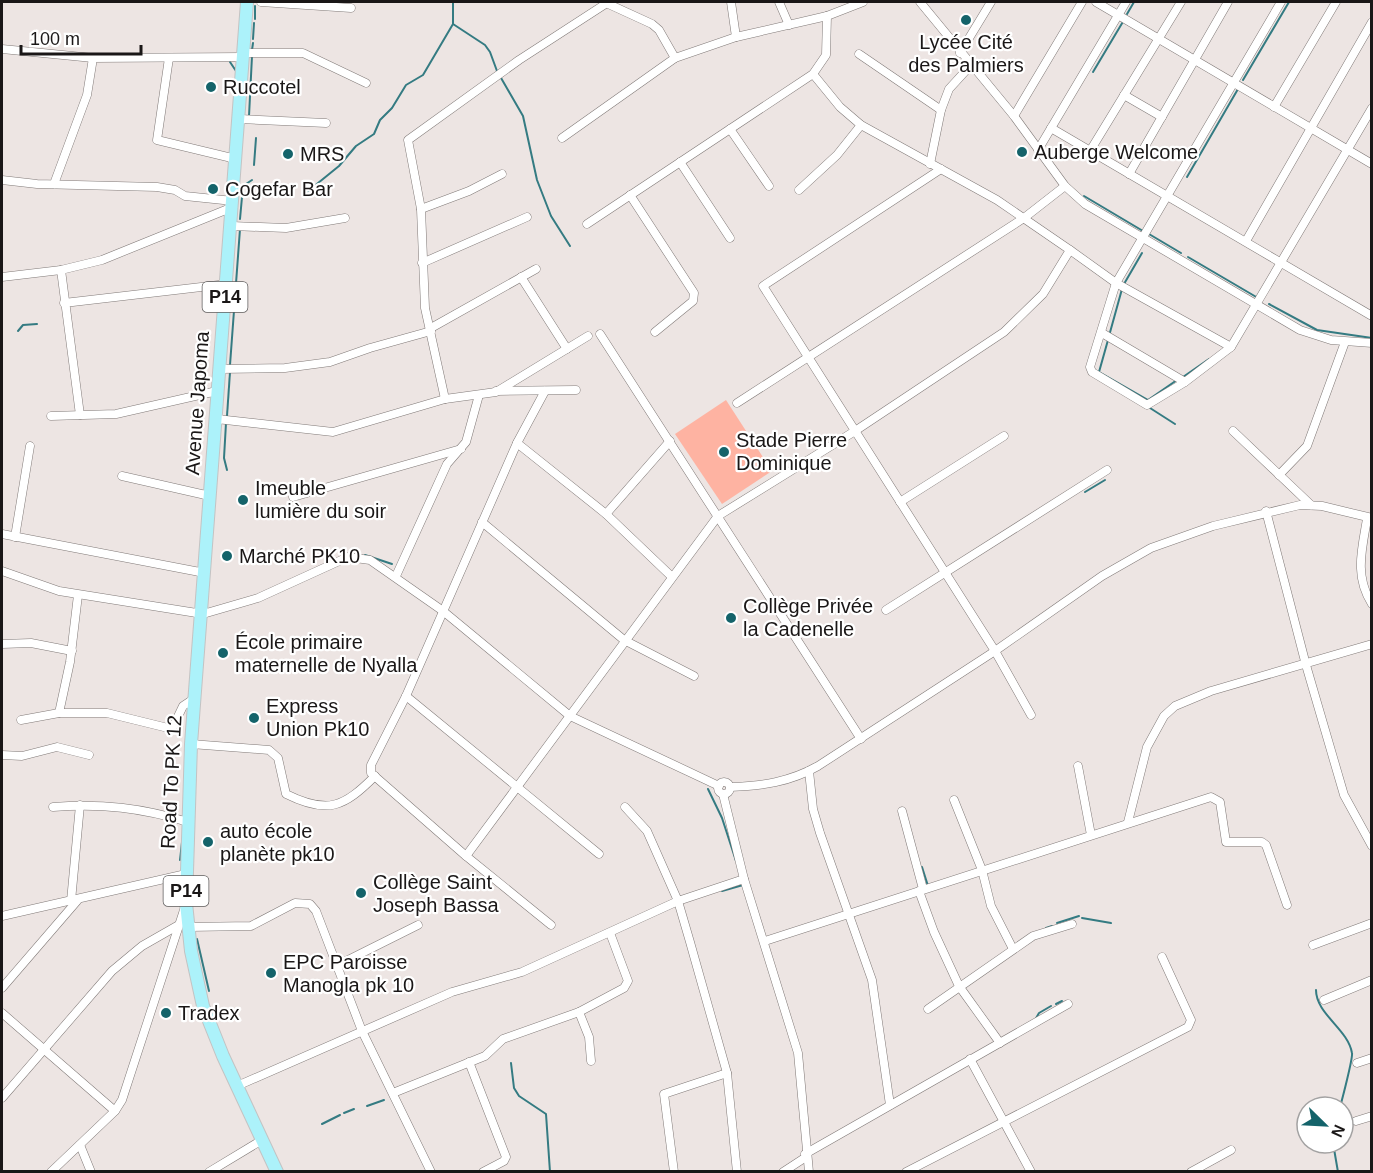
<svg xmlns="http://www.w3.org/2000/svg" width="1373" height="1173" viewBox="0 0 1373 1173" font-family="Arial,sans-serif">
<rect width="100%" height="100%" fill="#ede5e3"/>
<path fill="#feb3a2" d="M 726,400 L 772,471 L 722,504 L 675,434 Z"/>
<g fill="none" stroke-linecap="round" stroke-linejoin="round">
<g stroke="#347b82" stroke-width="2">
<path d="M 1127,14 L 1134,2"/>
<path d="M 255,19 L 255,6"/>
<path d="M 453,24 L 485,45 L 490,52 L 497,71 L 523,116 L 537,180 L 551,216 L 570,246"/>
<path d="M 253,39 L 254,23"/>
<path d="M 252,50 L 253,43"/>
<path d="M 230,62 L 236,71"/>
<path d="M 1093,72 L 1124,20"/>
<path d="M 1243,80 L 1289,2"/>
<path d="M 249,116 L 252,56"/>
<path d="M 254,165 L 256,138"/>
<path d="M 1187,177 L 1238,89"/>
<path d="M 307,192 L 339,166 L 356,146 L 374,134 L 380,120 L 392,108 L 406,85 L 423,75 L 453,24 L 453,2"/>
<path d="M 1084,196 L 1143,231"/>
<path d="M 240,219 L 243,186 L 252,180"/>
<path d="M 1149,234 L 1181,253"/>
<path d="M 1188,257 L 1258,298"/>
<path d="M 1124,284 L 1142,253"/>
<path d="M 1269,304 L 1317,330 L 1372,338"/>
<path d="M 18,331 L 23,325 L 37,324"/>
<path d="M 1109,336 L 1122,289"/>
<path d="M 1108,340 L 1099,372 L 1148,400 L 1177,380"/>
<path d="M 230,365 L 240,229"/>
<path d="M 1183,377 L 1209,359"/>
<path d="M 1150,408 L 1175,424"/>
<path d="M 227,416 L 230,372"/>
<path d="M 226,423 L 224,458 L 227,470"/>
<path d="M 1085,492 L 1105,480"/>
<path d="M 365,555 L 392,564"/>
<path d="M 708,789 L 722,818 L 736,861"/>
<path d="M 180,860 L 182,842"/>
<path d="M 922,867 L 928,886"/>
<path d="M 722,891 L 743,885"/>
<path d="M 1082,918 L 1111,923"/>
<path d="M 1057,923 L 1079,916"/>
<path d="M 1046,928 L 1052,926"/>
<path d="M 197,939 L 209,991"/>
<path d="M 1316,990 C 1316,1014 1348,1029 1352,1053 C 1353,1058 1342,1100 1340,1107"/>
<path d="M 1056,1004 L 1062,1001"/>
<path d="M 1035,1020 L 1039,1013 L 1051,1006"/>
<path d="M 511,1063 L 514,1088 L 519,1096 L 546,1114 L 550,1172"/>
<path d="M 367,1106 L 384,1100"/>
<path d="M 344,1113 L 354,1109"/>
<path d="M 322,1124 L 340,1115"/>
<path d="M 1333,1143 L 1338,1172"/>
</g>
<g stroke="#817a78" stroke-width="9">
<g id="minor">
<path d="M 261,2 L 351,8"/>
<path d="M 604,2 L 652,24 L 659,30 L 675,58"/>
<path d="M 731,2 L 736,37"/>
<path d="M 779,2 L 789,25"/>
<path d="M 920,2 L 1014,116 L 1065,186 L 1085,204 L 1300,330 L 1331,340 L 1372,343"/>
<path d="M 1096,2 L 1372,164"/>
<path d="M 2,49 L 93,58 L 244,57"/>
<path d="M 244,53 L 303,53 L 366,83"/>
<path d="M 960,53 L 991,2"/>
<path d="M 859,54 L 941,110"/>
<path d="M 169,58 L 157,140 L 236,159"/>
<path d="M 1124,95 L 1162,117"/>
<path d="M 1274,107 L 1336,2"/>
<path d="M 1014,116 L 1082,2"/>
<path d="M 239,119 L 326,123"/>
<path d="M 1051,128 L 1372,316"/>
<path d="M 730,129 L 769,186"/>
<path d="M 562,138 L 675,58 L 736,37 L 827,16 L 863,2"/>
<path d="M 1038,150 L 1126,2"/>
<path d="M 1090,151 L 1181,2"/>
<path d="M 680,162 L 730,238"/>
<path d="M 930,164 L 941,110 L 949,89 L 971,65"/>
<path d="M 941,169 L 763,286 L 995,651 L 1031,715"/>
<path d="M 1129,174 L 1228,2"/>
<path d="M 2,180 L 37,184 L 157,187 L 175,190 L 185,196 L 233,201"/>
<path d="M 54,184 L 87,95 L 93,58"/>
<path d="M 799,190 L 837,155 L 861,125"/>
<path d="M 630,195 L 694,293 L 693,301 L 655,332"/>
<path d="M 421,209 L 469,191 L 502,174"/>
<path d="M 587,224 L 813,74 L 826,55 L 827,16"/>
<path d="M 232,226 L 286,228 L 345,218"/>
<path d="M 1246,241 L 1372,22"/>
<path d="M 1070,250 L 1116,283 L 1231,347"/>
<path d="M 422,263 L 527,217"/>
<path d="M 61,270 L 80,415"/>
<path d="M 2,277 L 61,270 L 102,260 L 233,207"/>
<path d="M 521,277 L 567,349"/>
<path d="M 64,303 L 227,284"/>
<path d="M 431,328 L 536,269"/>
<path d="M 1102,333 L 1185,382 L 1231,347 L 1372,108"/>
<path d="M 600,334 L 861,739"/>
<path d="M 219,369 L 285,368 L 330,362 L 370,348 L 431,331"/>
<path d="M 1185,382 L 1147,405 L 1092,372 L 1090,367 L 1116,283 L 1281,2"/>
<path d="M 496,391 L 576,390"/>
<path d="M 445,399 L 425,308 L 421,209 L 408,140 L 519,60 L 607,3"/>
<path d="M 737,403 L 1024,218 L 1065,186"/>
<path d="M 51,416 L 116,414 L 217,391"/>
<path d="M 217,419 L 333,432 L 445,399 L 496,392 L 588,336"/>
<path d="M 1233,431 L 1311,505"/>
<path d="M 517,443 L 545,391"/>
<path d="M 1279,475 L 1307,446 L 1345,342"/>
<path d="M 122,476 L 210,496"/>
<path d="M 293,497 L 461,449"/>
<path d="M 900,502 L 1004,436"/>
<path d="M 1266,511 L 1306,665 L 1344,795 L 1372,846"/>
<path d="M 606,514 L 670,441"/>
<path d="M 1367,519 C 1362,549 1354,576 1372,604"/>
<path d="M 482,522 L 624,640 L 694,676"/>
<path d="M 2,534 L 205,573"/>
<path d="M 15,537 L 30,446"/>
<path d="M 2,571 L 59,591 L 203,614 L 258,598 L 348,557 L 370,560 L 443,611 L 570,716 L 719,786"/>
<path d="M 396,576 L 447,464 L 466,442 L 479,395"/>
<path d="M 886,610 L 1107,470"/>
<path d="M 2,644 L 31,643 L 72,651"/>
<path d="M 406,696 L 599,854"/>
<path d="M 59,713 L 70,662 L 78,595"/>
<path d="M 21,720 L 59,713 L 107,713 L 172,729 L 183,706 L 195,698"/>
<path d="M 191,744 L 269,750 L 278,758 L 286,794 C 328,815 344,807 375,776"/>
<path d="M 2,755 L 22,756 L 57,747 L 89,755"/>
<path d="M 1078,766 L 1091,835"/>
<path d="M 809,771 L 813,809 L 820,833 L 872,980 L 890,1105"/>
<circle cx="724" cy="788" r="6"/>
<path d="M 730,787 C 762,786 790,782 818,766 L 995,651 L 1102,576 L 1151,548 L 1213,526 L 1300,505 L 1322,506 L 1372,518"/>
<path d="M 723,794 L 744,879 L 798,1053 L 809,1172"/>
<path d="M 954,800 L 982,870 L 991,906 L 1013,949"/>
<path d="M 53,807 C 101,803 142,808 188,822"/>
<path d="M 625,807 L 647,831 L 678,901 L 690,942 L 727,1073 L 737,1172"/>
<path d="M 902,811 L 923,889"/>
<path d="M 1128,822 L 1147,747 L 1164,716 L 1175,706 L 1211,691 L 1372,644"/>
<path d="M 466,856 L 718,516 L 855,431 L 1004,332 L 1043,294 L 1070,250 L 997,200 L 861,125 L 840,107 L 813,74"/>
<path d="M 919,891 L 934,932 L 959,986 L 1000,1043"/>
<path d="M 71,901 L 80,805"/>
<path d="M 2,916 L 186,874"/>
<path d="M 551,925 L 466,856 L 371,773 L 371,765 L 406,696 L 517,443 L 606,514 L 671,576"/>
<path d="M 188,927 L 251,926 L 295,903 L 310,904 L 316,911 L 362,1031 L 431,1172"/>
<path d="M 765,941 L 1211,797 L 1220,802 L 1226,842 L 1262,842 L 1266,845 L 1287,905"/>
<path d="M 1313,945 L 1372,923"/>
<path d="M 338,965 L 418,925"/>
<path d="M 2,988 L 77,901"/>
<path d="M 1324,1000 L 1372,980"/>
<path d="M 928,1009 L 1033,936 L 1072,924"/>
<path d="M 579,1012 L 589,1037 L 591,1061"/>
<path d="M 2,1013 L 115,1111"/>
<path d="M 970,1059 L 1031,1172"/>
<path d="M 469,1062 L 506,1157 L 504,1161 L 483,1172"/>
<path d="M 1357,1063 L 1372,1058"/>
<path d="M 237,1086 L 452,992 L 522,972 L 678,901 L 744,879"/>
<path d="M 393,1093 L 485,1056 L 503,1039 L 579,1012 L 624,988 L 628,981 L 610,933"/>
<path d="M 2,1098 L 112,971 L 142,946 L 177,926"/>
<path d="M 1356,1121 L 1372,1116"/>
<path d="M 80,1145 L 91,1172"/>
<path d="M 805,1154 L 1068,1004"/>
<path d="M 51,1172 L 115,1111 L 122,1100 L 185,907"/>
<path d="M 209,1172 L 262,1140"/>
<path d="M 674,1172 L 664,1094 L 727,1073"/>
<path d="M 783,1172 L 806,1157"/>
<path d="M 906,1172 L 1188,1027 L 1191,1020 L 1162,957"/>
<path d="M 1191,1172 L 1231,1150"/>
</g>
</g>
<g stroke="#c3c3c3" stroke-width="14">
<path id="primary" d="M 247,2 L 191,744 L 186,903 L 191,951 L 203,1006 L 223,1056 L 277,1172"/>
</g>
<use href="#minor" stroke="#fff" stroke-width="8"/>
<use href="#primary" stroke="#acf2fa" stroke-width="12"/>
</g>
<g fill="#14636a" stroke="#fff" stroke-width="2">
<circle cx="966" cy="20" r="6"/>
<circle cx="211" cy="87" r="6"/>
<circle cx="1022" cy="152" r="6"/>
<circle cx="288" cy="154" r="6"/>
<circle cx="213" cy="189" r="6"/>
<circle cx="724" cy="452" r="6"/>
<circle cx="243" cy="500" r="6"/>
<circle cx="227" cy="556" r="6"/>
<circle cx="731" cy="618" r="6"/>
<circle cx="223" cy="653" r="6"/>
<circle cx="254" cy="718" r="6"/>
<circle cx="208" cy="842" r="6"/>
<circle cx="361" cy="893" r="6"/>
<circle cx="271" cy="973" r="6"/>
<circle cx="166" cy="1013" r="6"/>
</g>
<g text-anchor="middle" stroke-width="4.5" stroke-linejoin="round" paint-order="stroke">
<g fill="#fff" stroke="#5f5d5d" stroke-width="1.5">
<rect x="202.5" y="282" width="45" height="30" rx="4.5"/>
<rect x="163.5" y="876" width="45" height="30" rx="4.5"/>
</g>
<g font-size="18" font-weight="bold" fill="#1a1717">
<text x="225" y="303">P14</text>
<text x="186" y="897">P14</text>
</g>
<g font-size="20" fill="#1a1717" stroke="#fff" text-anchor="start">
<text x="966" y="49" text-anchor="middle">Lycée Cité<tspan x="966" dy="23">des Palmiers</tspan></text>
<text x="223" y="94">Ruccotel</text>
<text x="1034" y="159">Auberge Welcome</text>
<text x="300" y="161">MRS</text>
<text x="225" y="196">Cogefar Bar</text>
<text x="736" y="447">Stade Pierre<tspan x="736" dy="23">Dominique</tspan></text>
<text x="255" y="495">Imeuble<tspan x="255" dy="23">lumière du soir</tspan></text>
<text x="239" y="563">Marché PK10</text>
<text x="743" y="613">Collège Privée<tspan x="743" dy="23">la Cadenelle</tspan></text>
<text x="235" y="649">École primaire<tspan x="235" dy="23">maternelle de Nyalla</tspan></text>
<text x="266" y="713">Express<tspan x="266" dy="23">Union Pk10</tspan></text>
<text x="220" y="838">auto école<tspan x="220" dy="23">planète pk10</tspan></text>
<text x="373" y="889">Collège Saint<tspan x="373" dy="23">Joseph Bassa</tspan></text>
<text x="283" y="969">EPC Paroisse<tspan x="283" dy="23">Manogla pk 10</tspan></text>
<text x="178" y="1020">Tradex</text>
</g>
<g font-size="20" fill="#1a1717" stroke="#fff">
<text transform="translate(197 403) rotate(-86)" y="7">Avenue Japoma</text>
<text transform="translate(171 782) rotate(-87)" y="7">Road To PK 12</text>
</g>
</g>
<rect width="1373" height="1173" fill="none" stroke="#1a1717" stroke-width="6"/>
<g transform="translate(1325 1125) rotate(114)"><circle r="28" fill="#ffffff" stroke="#a3a2a2" stroke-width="1.5"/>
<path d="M0-4.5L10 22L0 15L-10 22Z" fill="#14636a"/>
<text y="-9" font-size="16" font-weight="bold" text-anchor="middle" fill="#1a1717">N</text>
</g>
<path d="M21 45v9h120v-9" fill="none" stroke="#1a1717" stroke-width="3"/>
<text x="30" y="45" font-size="18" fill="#1a1717" stroke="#ffffff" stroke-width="4.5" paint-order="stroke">100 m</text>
</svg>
